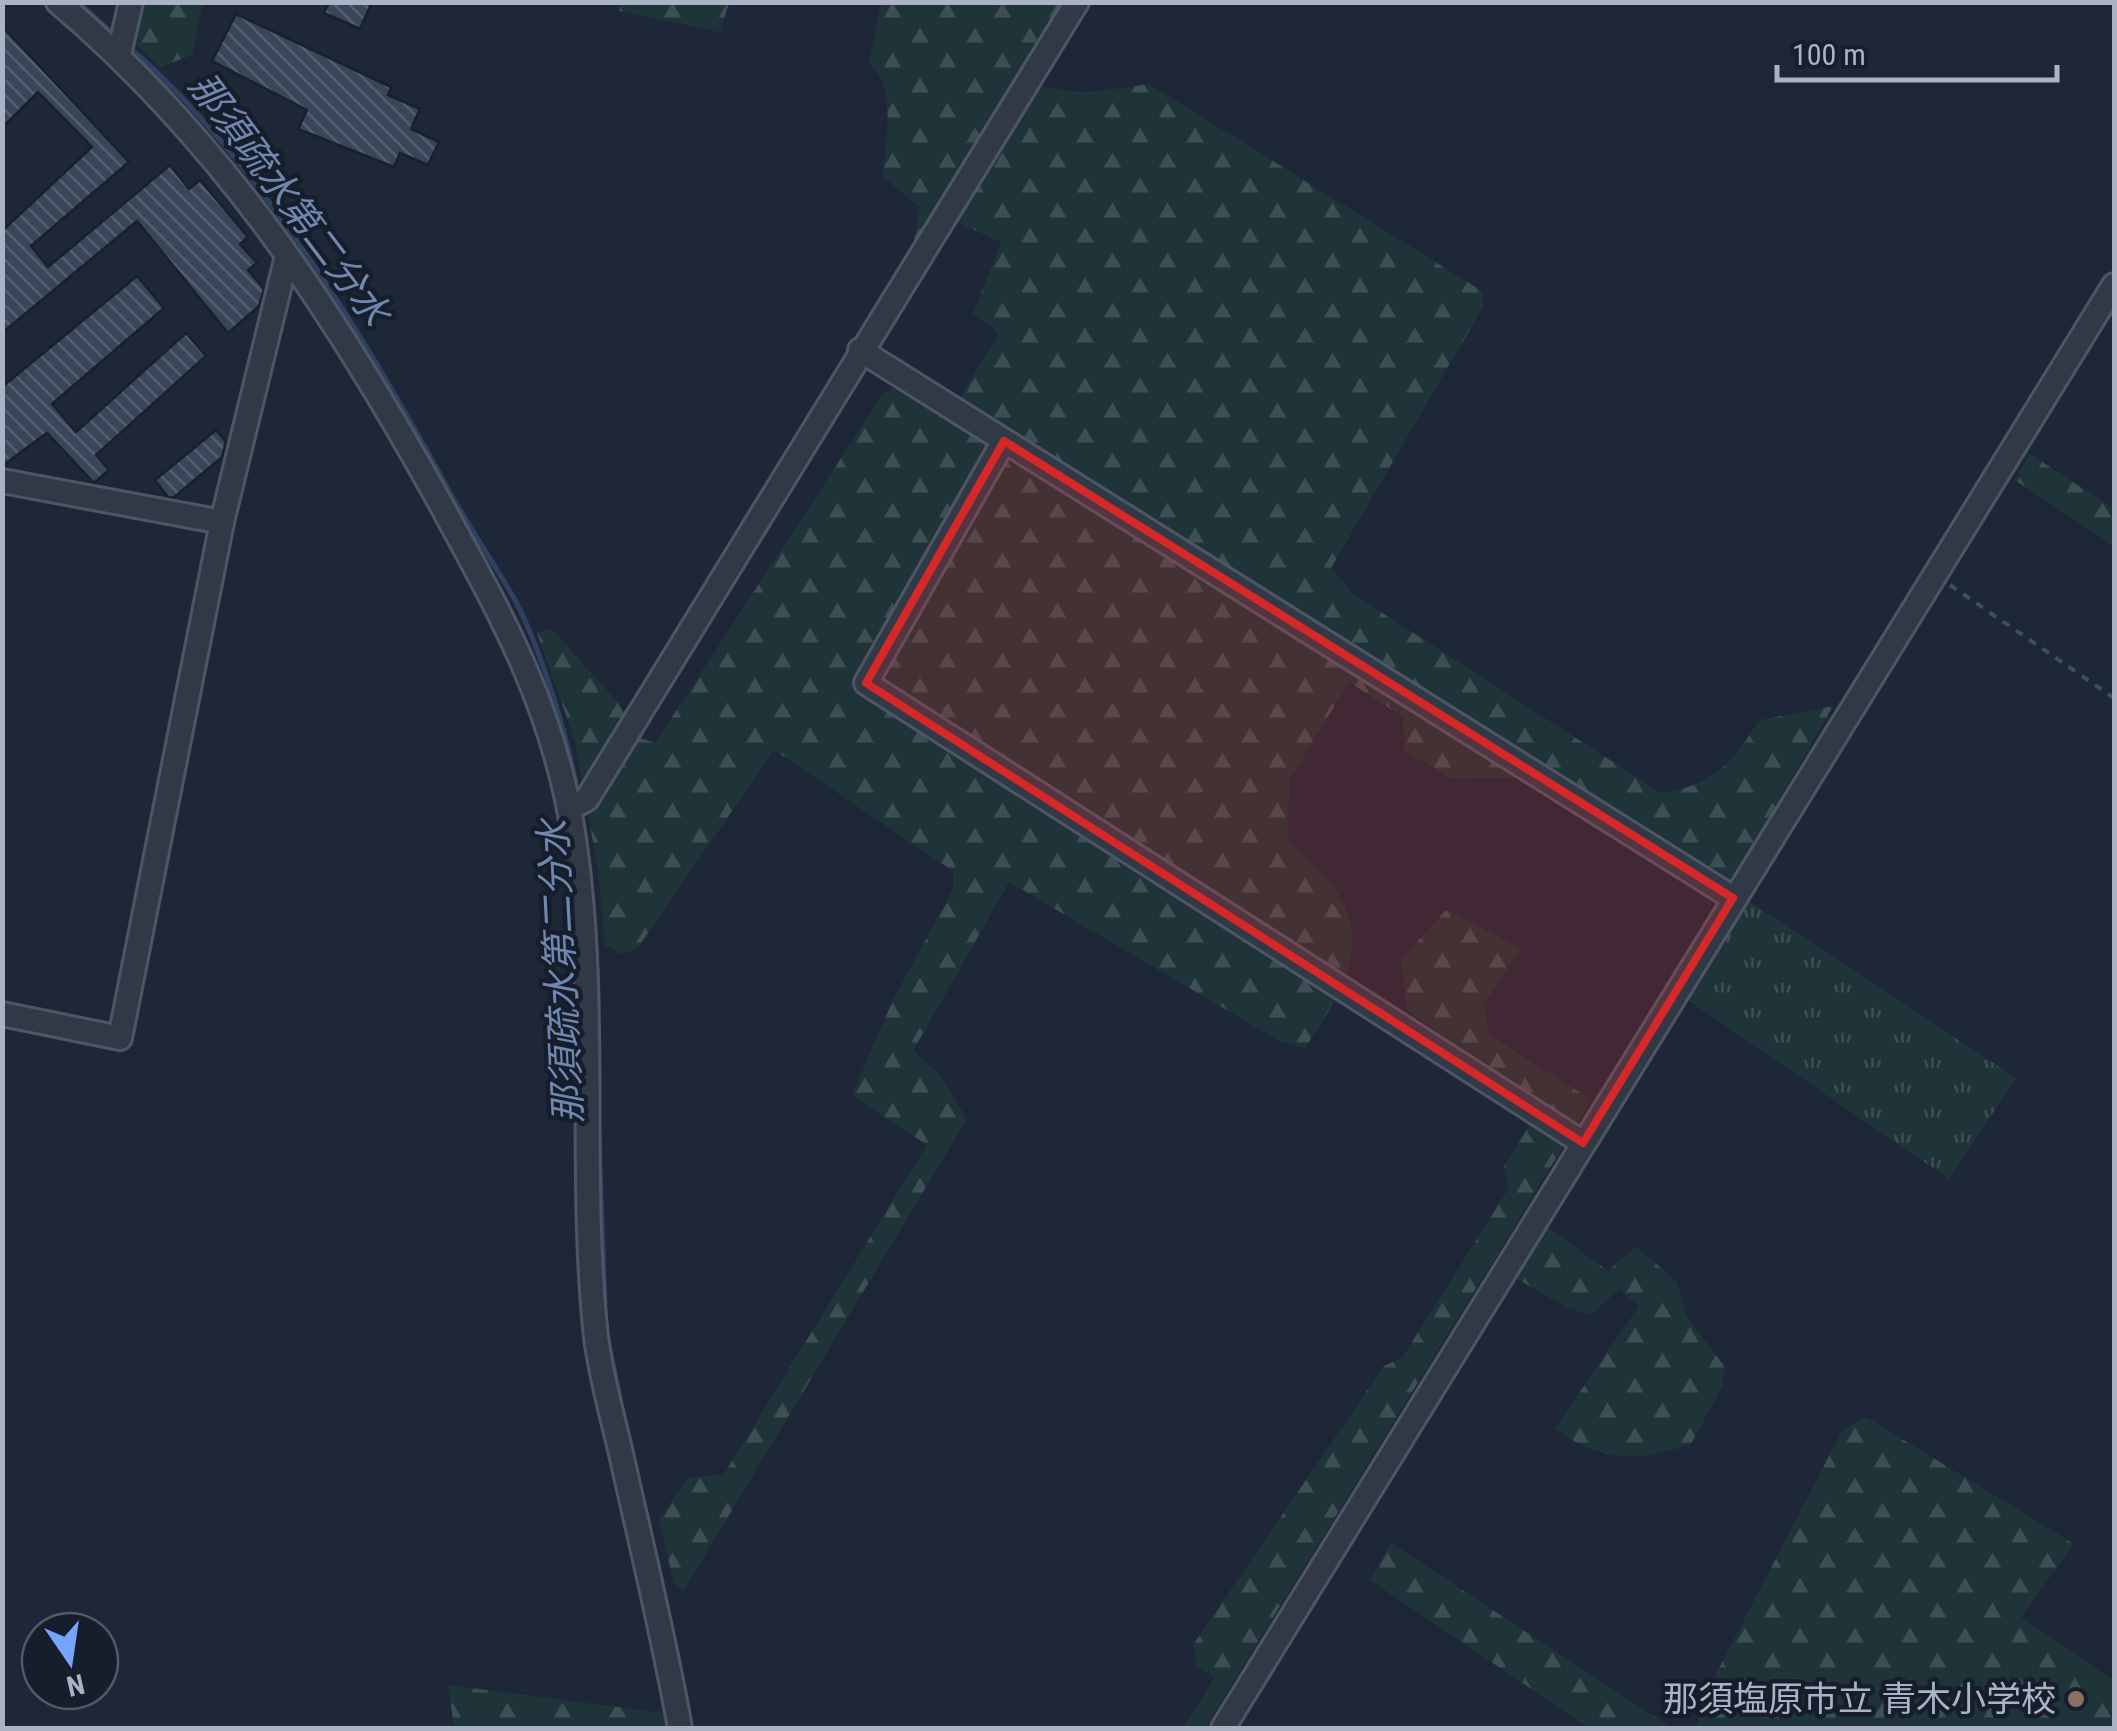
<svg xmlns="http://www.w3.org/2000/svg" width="2117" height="1731" viewBox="0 0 2117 1731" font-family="'Roboto Condensed','Noto Sans JP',sans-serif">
<defs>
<pattern id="grass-tufts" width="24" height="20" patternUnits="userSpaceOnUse" patternTransform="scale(2.5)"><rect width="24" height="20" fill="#1f3438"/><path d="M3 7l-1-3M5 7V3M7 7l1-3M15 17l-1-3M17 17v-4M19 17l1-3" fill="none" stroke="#3d4f53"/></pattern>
<pattern id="forest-firs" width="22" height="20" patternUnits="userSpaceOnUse" patternTransform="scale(2.5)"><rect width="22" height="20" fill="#1f3438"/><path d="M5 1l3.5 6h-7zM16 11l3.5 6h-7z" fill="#3d4f53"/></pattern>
<pattern id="building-back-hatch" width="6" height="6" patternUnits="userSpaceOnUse" patternTransform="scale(2.5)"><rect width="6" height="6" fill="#394558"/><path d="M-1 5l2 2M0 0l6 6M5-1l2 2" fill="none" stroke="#535d6e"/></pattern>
</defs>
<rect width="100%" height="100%" fill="#1d2737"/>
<path fill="url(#grass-tufts)" d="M 1744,898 L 2016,1078 L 1949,1179 L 1688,1000 Z"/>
<g fill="url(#forest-firs)">
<path d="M 887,2 L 1068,3 L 1021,83 L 1085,93 L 1149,84 L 1482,291 L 1484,305 L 1331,568 L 1353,594 L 1661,793 C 1717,784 1729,765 1760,720 L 1833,706 L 1730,886 L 1529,777 L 1452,779 L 1404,750 L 1403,717 L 1349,682 L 1289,781 L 1288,839 C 1305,858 1333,881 1344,904 C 1369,956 1332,1006 1305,1048 L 1281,1042 L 1009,882 L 913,1051 L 938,1073 L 967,1119 L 684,1590 L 674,1583 L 659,1519 L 688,1478 L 724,1474 L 927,1145 L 852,1095 L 893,1000 L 953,889 L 953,871 L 774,750 L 637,949 L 621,954 L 605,945 L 598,870 L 575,741 L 537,633 L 551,628 L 620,705 L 640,738 L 655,743 L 883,394 L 892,388 L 947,419 L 999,333 L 973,314 L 1001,242 L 957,222 L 926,258 L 912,257 L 919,207 L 883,176 C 885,142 898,87 869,63 L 880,8 Z"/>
<path d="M 117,3 L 203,3 L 192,55 L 160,67 L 113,23 Z"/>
<path d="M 621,3 L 621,2 L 729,3 L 720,32 L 619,11 Z"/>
<path d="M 2030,454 L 2114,509 L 2114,546 L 2015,480 Z"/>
<path d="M 1446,910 L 1521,948 L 1484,1005 L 1490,1035 L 1592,1100 L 1205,1728 L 1183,1728 L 1215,1677 L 1197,1666 L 1193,1645 L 1384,1366 L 1402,1358 L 1509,1188 L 1504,1166 L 1541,1107 L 1407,1010 L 1401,960 Z"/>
<path d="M 1546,1226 L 1608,1271 L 1636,1246 L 1677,1282 L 1685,1314 L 1724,1366 L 1723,1385 L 1691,1444 C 1639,1462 1599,1463 1555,1428 L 1639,1306 L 1619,1289 L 1591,1315 L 1566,1307 L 1514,1277 Z"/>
<path d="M 1866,1417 L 2074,1544 L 2021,1617 L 2114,1681 L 2114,1728 L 1695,1728 L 1715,1676 L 1842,1431 Z"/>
<path d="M 1391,1543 L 1672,1728 L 1589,1728 L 1370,1580 Z"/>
<path d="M 448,1685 L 671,1714 L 673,1728 L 454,1728 Z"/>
</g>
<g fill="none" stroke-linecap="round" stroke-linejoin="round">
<g stroke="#2f4160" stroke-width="5">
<path d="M 78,2 L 116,36"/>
<path d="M 128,46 C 256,156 368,342 448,489 C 469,527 494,563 515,600 C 541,649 569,741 578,795"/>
<path d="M 585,841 L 590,879"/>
<path d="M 599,1140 L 605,1304"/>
<path d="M 606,1330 L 626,1427"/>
</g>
</g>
<g fill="url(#building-back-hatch)" stroke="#19202d" stroke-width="2.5">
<path d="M 329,2 L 372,2 L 360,29 L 324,13 Z"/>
<path d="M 236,14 L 391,87 L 388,95 L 420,109 L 411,129 L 439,142 L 428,165 L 400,153 L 394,167 L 298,129 L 307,110 L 212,61 Z"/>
<path d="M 2,26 L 129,162 L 31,246 L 48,267 L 170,165 L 189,189 L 200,180 L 248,237 L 240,244 L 257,263 L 248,270 L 264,289 L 259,306 L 228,333 L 137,221 L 2,333 L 2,231 L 92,147 L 38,92 L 2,128 Z"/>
<path d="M 137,276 L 164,308 L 52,404 L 76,432 L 186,333 L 206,356 L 96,455 L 109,470 L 94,483 L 47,433 L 2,466 L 2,387 Z"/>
<path d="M 216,430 L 226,442 L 222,457 L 173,498 L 168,497 L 155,480 Z"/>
</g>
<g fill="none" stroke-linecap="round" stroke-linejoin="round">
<g stroke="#4e5665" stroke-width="28">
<g id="minor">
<path d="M 58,2 C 223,142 334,312 438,499 C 499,611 553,704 573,832 C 599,999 578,1170 596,1337 C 601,1378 613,1418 622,1458 C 642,1548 664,1638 680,1728"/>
<path d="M 119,54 L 131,2"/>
<path d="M 860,350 L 1733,898"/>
<path d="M 1004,441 L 866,683 L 1583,1143"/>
<path d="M 2,481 L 222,522"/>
<path d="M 569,809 L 587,799 L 1077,2"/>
<path d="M 2,1014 L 120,1038 L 222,522 L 287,256"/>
<path d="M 1223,1728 L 2114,285"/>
</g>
</g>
<path stroke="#3d5155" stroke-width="4" stroke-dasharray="8 8" stroke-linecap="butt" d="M 1950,585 L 2114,698"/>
<use href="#minor" stroke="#313947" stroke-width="22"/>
</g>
<path fill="#d62828" fill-opacity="0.2" stroke="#d62828" stroke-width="8" stroke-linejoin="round" d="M 1004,441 L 1733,898 L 1583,1143 L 866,683 Z"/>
<circle fill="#8d6e63" stroke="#171e2b" stroke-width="4" cx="2076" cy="1699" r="10"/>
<g text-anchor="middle" stroke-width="9" stroke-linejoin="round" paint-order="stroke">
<g font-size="35" fill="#aab3c5" stroke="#171e2b" text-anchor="end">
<text x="2056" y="1711">那須塩原市立 青木小学校</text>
</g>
<g font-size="38" font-style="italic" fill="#7088b0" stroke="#171e2b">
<text transform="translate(289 199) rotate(53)" y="13">那須疏水第二分水</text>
<text transform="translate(561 972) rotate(-93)" y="13">那須疏水第二分水</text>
</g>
</g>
<rect width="2117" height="1731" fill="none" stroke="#aab3c5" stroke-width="10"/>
<g transform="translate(70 1661) rotate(167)"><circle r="48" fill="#171e2b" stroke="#525a69" stroke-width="2.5"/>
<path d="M0-8L18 38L0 25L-18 38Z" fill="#75a4ff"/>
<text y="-15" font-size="28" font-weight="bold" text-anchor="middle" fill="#aab3c5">N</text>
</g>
<path d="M1777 65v15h280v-15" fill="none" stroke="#aab3c5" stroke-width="5"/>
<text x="1792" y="65" font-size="30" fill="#aab3c5" stroke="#171e2b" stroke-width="8" paint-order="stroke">100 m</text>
</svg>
